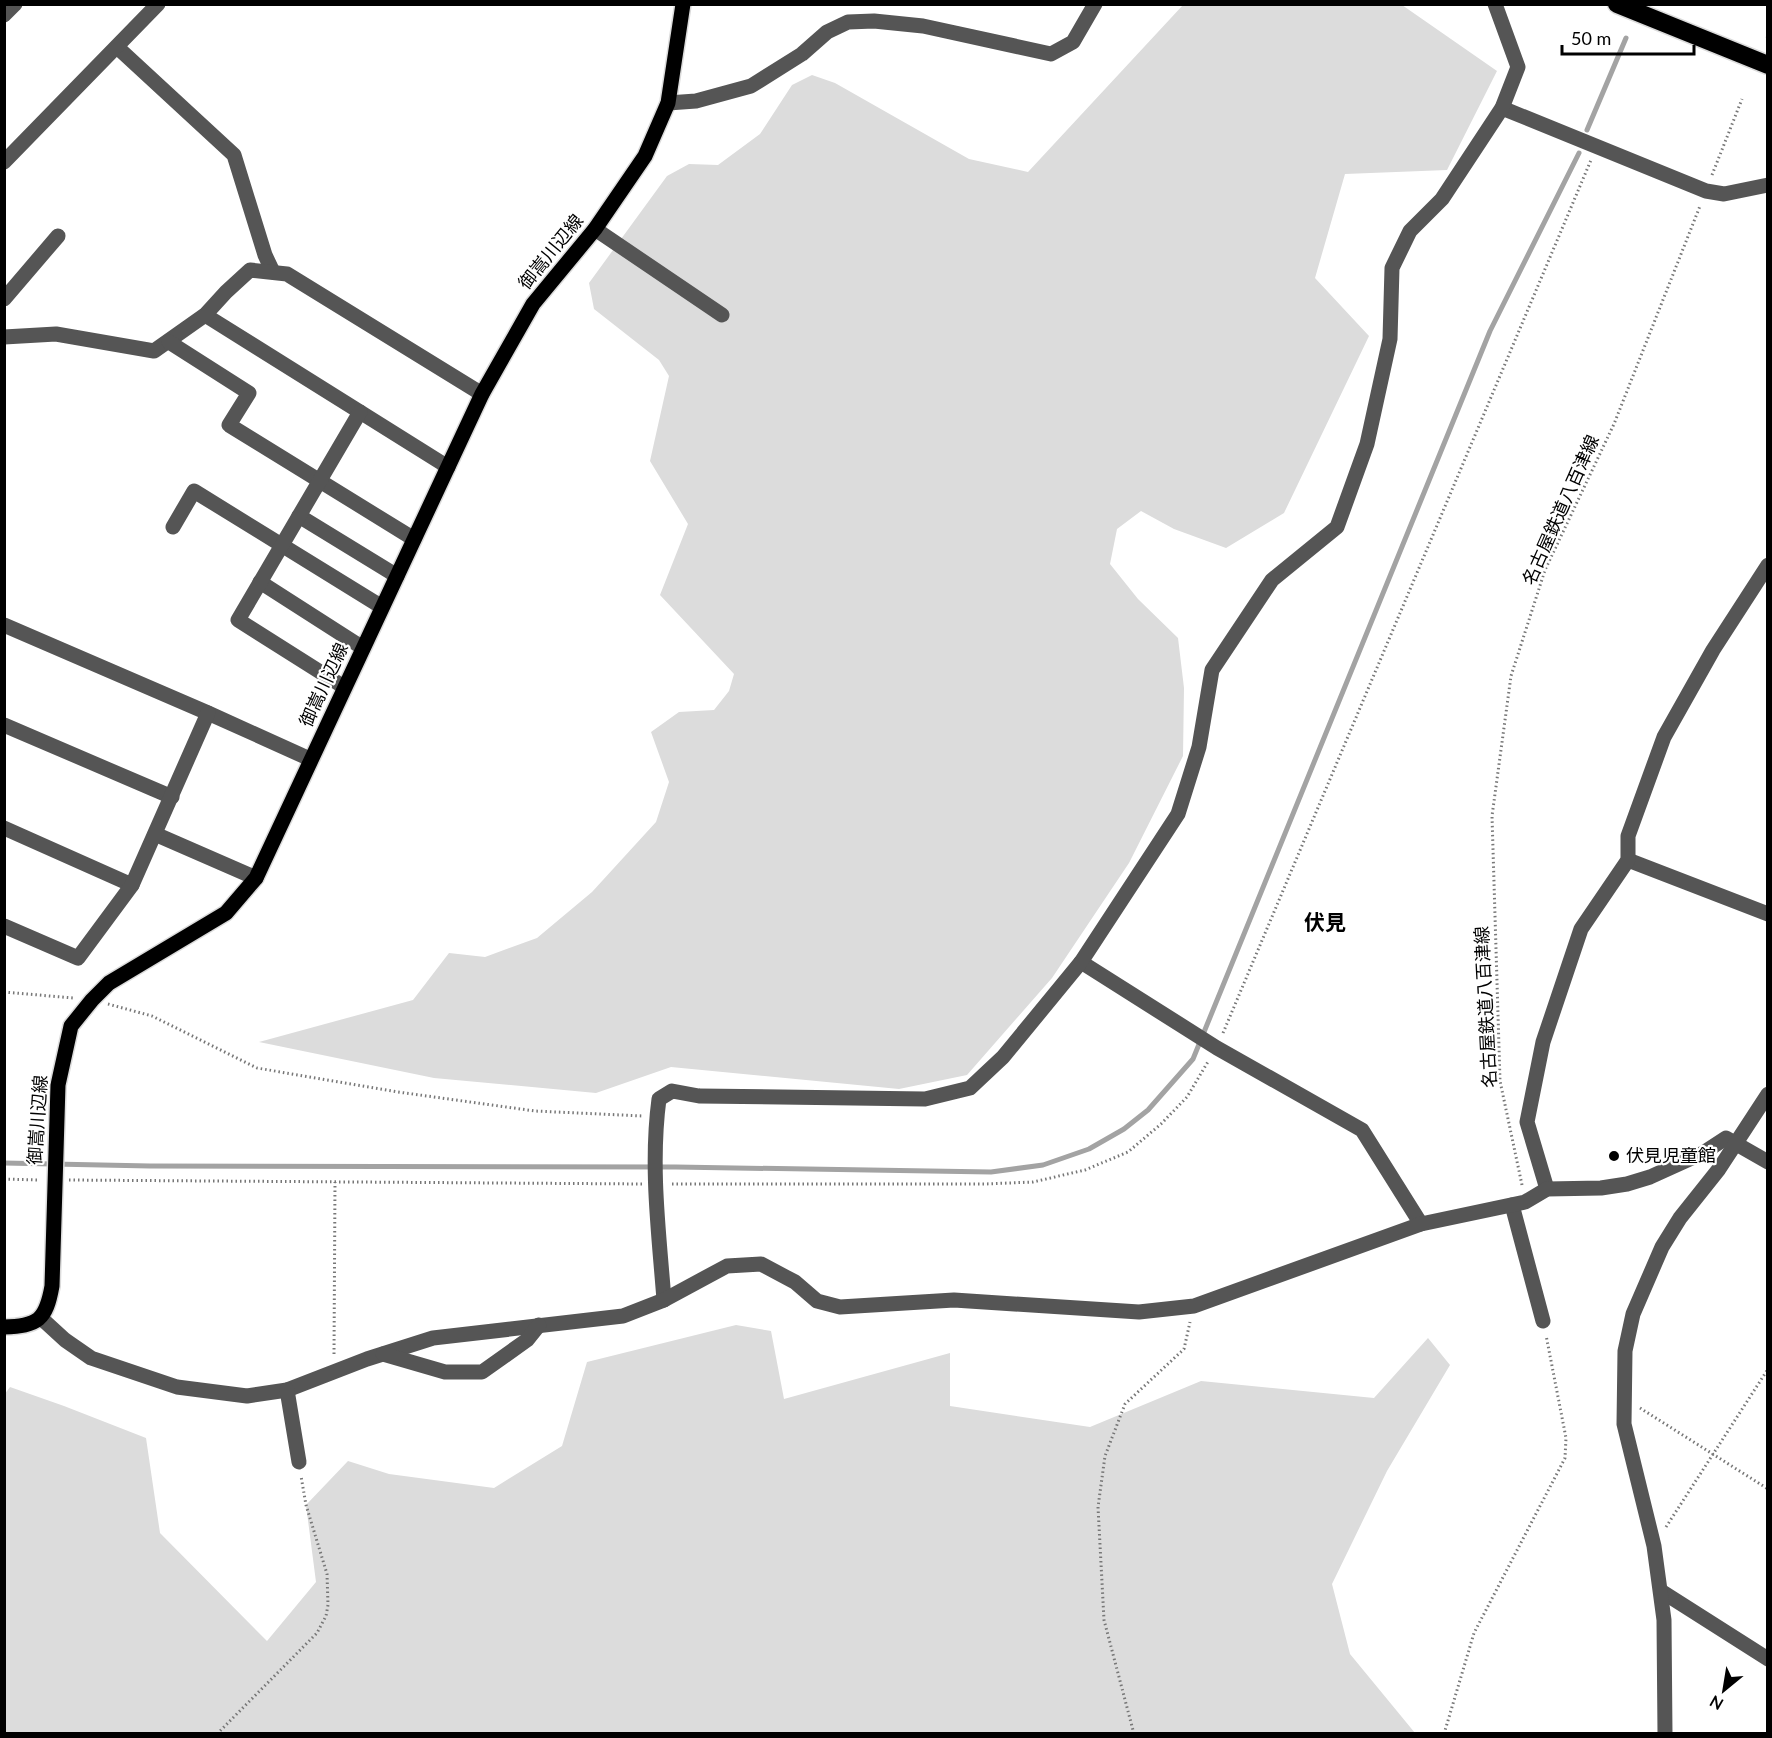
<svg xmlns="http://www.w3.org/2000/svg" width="1772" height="1738" viewBox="0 0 1772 1738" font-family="Lato,'Noto Sans JP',sans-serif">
<rect width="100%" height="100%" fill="#fff"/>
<g fill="#dcdcdc">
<path d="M 1183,5 L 1402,5 L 1497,71 L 1447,170 L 1345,174 L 1315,278 L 1369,336 L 1284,513 L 1226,548 L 1174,529 L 1141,511 L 1117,529 L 1110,564 L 1138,599 L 1178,638 L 1184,688 L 1183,756 L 1129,863 L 1052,978 L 967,1075 L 899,1089 L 671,1067 L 596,1093 L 434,1078 L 259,1042 L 413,1000 L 449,953 L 485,957 L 537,938 L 592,892 L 656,822 L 669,782 L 651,732 L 679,712 L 714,710 L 729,691 L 734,674 L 660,595 L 688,524 L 650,461 L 669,376 L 659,360 L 594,309 L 589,283 L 667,176 L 689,164 L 718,165 L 760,134 L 792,85 L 812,75 L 835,83 L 969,159 L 1028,172 Z"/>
<path d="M 736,1325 L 771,1331 L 784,1399 L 950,1353 L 950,1406 L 1090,1427 L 1201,1381 L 1374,1398 L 1428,1338 L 1450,1365 L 1387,1471 L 1332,1584 L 1350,1654 L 1415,1733 L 5,1733 L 4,1395 L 10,1387 L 64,1406 L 146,1438 L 160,1533 L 267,1641 L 316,1582 L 306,1505 L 348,1461 L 389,1474 L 494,1488 L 562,1446 L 587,1362 Z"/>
</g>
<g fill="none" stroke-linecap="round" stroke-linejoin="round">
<g stroke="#a3a3a3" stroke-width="5">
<path d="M 1587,130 L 1626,38"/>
<path d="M 4,1163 L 150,1166 L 676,1167 L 991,1172 L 1043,1165 L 1089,1149 L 1124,1129 L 1148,1110 L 1193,1059 L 1490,331 L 1579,153"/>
</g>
<g stroke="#dbdbdb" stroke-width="18">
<path id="major" d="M 4,1327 C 38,1326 46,1320 52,1286 L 58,1085 L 71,1026 L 92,1000 L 109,983 L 226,913 L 256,878 L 482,394 L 533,304 L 595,229 L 645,156 L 668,103 L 683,4"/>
</g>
<g stroke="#dbdbdb" stroke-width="21">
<path id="highway" d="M 1617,4 L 1768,65"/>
</g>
<g stroke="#777" stroke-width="3" stroke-dasharray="1.5 3" stroke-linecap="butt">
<path d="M 1767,38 L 1768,36"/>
<path d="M 1712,175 L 1742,99"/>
<path d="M 4,992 L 73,998"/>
<path d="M 108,1004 L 152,1016 L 257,1068 L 398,1092 L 535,1111 L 643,1116"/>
<path d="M 1223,1033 L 1591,160"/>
<path d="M 4,1179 L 39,1180"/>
<path d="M 69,1180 L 642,1184"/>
<path d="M 672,1184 L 985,1184 L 1033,1182 L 1085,1170 L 1128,1152 L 1161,1124 L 1187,1097 L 1209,1060"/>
<path d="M 1522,1185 L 1500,1081 L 1492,816 L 1511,676 L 1545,570 L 1614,424 L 1700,206"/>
<path d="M 334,1354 L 335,1182"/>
<path d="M 1640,1408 L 1768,1489"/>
<path d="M 1666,1527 L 1768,1369"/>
<path d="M 217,1734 L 317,1633 L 326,1616 L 328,1605 L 327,1574 L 306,1505 L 301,1476"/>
<path d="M 1134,1734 L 1104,1620 L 1098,1507 L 1105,1456 L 1125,1404 L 1184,1349 L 1190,1322"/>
<path d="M 1444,1734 L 1474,1633 L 1565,1458 L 1566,1438 L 1546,1335"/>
</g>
<g stroke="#555" stroke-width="15">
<path d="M 4,15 L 15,4"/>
<path d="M 117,47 L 234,155 L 265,255 L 273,272"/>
<path d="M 668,103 L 696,101 L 751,86 L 802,54 L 827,32 L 848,22 L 874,21 L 923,26 L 1051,54 L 1073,42 L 1095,4"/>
<path d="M 1502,108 L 1706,191 L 1724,194 L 1768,185"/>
<path d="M 4,162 L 158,4"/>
<path d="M 595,229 L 722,315"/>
<path d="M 4,299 L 58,236"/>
<path d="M 205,315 L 448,467"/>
<path d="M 4,337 L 56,334 L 154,351 L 205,315 L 226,292 L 250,270 L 287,274 L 482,394"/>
<path d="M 169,342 L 249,393 L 229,425 L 414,539"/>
<path d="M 299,516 L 397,576"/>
<path d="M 173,527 L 194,491 L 382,607"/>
<path d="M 260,582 L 363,648"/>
<path d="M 4,625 L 208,713 L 310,759"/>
<path d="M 344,687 L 238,620 L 360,412"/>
<path d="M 4,725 L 172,797"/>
<path d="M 4,828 L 132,885"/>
<path d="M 155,834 L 256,878"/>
<path d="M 1628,860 L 1768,914"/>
<path d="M 4,926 L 78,958 L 132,885 L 208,713"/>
<path d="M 1081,962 L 1217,1048 L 1362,1130 L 1421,1224"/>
<path d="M 1547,1189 L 1527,1122 L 1543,1042 L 1581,929 L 1628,860 L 1628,836 L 1664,737 L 1713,650 L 1768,565"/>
<path d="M 1512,1205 L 1543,1321"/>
<path d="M 664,1300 C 659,1234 650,1166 659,1099 L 672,1091 L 699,1096 L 925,1099 L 970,1088 L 1003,1057 L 1081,962 L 1178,814 L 1199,747 L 1212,670 L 1272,580 L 1337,527 L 1367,444 L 1390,339 L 1392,268 L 1410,231 L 1442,199 L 1502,108 L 1518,67 L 1495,4"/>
<path d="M 41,1318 L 65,1340 L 91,1358 L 177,1387 L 247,1396 L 287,1390 L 367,1359 L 433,1338 L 623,1316 L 664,1300 L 727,1266 L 761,1264 L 795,1282 L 817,1301 L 840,1307 L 954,1300 L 1139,1312 L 1194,1306 L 1421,1224 L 1525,1202 L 1547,1189 L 1601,1188 L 1627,1184 L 1650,1177 L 1703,1153 L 1726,1138 L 1768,1162"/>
<path d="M 383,1354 L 445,1372 L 482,1372 L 527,1340 L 539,1325"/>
<path d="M 287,1390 L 299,1462"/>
<path d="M 1661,1591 L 1768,1659"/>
<path d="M 1665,1734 L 1664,1620 L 1654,1546 L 1624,1424 L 1625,1351 L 1633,1314 L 1662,1247 L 1680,1218 L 1719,1169 L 1768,1094"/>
</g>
<use href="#major" stroke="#000" stroke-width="15"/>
<use href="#highway" stroke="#000" stroke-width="18"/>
</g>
<circle fill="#000" stroke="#fff" stroke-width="2" cx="1614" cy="1156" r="6"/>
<g text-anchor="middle" stroke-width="4.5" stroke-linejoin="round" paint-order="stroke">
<g font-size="18" fill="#000" stroke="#fff">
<text transform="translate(551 252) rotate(-51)" y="6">御嵩川辺線</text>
<text transform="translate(1561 510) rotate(-66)" y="6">名古屋鉄道八百津線</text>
<text transform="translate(324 685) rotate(-65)" y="6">御嵩川辺線</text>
<text transform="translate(1486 1007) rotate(-93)" y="6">名古屋鉄道八百津線</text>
<text transform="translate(38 1120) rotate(-86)" y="6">御嵩川辺線</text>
</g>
<g font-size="18" fill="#000" stroke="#fff" text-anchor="start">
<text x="1626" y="1162">伏見児童館</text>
</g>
<g font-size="21" font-weight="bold" fill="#000" stroke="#fff">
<text x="1325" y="930">伏見</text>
</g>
</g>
<rect width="1772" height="1738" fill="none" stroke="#000000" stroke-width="12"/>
<g transform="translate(1724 1690) rotate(210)" stroke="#ffffff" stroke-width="4.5" paint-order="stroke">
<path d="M0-4.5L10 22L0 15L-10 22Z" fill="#000000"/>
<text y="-9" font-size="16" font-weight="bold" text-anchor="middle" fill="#000000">N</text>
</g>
<path d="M1562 45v9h132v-9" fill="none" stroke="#000000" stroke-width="3"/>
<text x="1571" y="45" font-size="18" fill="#000000" stroke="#ffffff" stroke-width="4.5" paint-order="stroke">50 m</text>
</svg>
